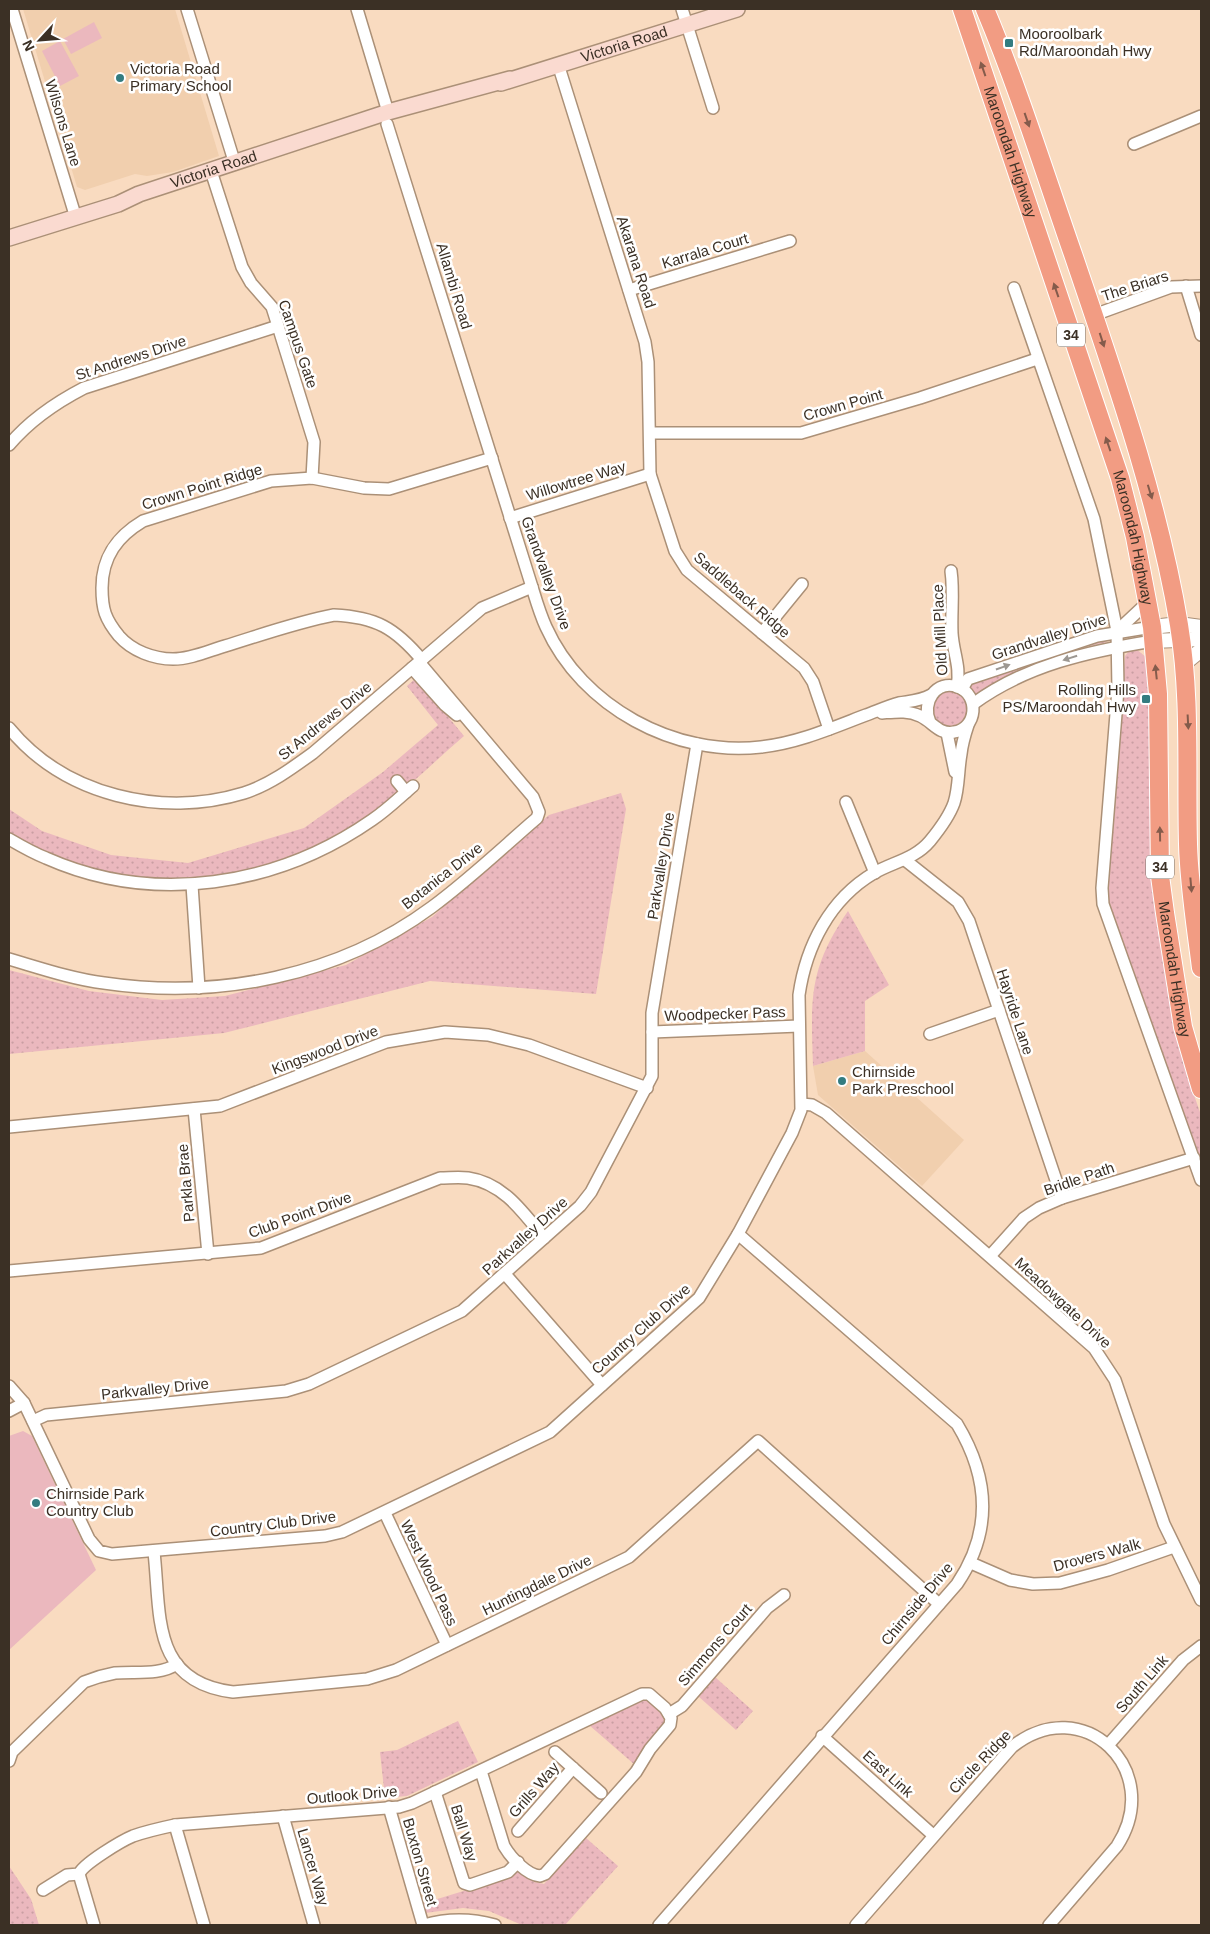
<svg xmlns="http://www.w3.org/2000/svg" width="1210" height="1934" viewBox="0 0 1210 1934" font-family="Helvetica,sans-serif">
<defs>
<pattern id="park-dots" width="8" height="8" patternUnits="userSpaceOnUse" patternTransform="scale(1.25)"><rect width="8" height="8" fill="#ebb8be"/><path d="M2 2h.1M6 6h.1" fill="none" stroke="#ca9ea3" stroke-width="1.8" stroke-linecap="round"/></pattern>
</defs>
<rect width="100%" height="100%" fill="#f9dbc0"/>
<g fill="#f1cfae">
<path d="M 23,9 L 175,9 L 219,156 L 173,172 L 147,176 L 135,174 L 85,190 L 77,187 Z"/>
<path d="M 865,1051 L 964,1140 L 922,1186 L 818,1095 L 813,1066 Z"/>
</g>
<g fill="#ebb8be">
<path d="M 94,22 L 102,38 L 71,54 L 63,39 Z"/>
<path d="M 60,41 L 79,76 L 60,86 L 42,51 Z"/>
<path d="M 23,1431 L 32,1436 L 96,1570 L 9,1650 L 9,1436 Z"/>
</g>
<g fill="url(#park-dots)">
<path d="M 1105,641 L 1108,642 L 1081,648 L 1017,671 L 975,695 L 973,694 L 969,682 L 1089,643 Z"/>
<path d="M 1136,649 L 1146,657 L 1148,671 L 1156,909 L 1174,1018 L 1187,1075 L 1201,1115 L 1201,1168 L 1110,911 L 1106,892 L 1125,656 L 1129,651 Z"/>
<path d="M 416,678 L 464,736 C 428,767 393,803 353,828 C 276,875 176,893 89,868 C 61,860 34,847 9,833 L 9,809 L 42,831 L 111,855 L 188,863 L 304,828 L 383,772 L 438,725 L 407,686 Z"/>
<circle cx="949" cy="708" r="18"/>
<path d="M 621,793 L 626,809 L 596,994 L 430,981 L 224,1033 L 9,1054 L 9,970 L 89,991 L 162,1000 L 225,996 L 346,965 L 432,917 L 549,815 Z"/>
<path d="M 848,911 L 889,985 L 865,1001 L 865,1051 L 813,1066 C 811,998 808,970 848,911 Z"/>
<path d="M 715,1677 L 753,1711 L 736,1730 L 698,1696 Z"/>
<path d="M 641,1700 L 650,1701 L 665,1716 L 666,1722 L 635,1765 L 589,1725 Z"/>
<path d="M 458,1721 L 478,1762 L 407,1796 L 385,1798 L 380,1752 L 397,1750 Z"/>
<path d="M 586,1838 L 618,1866 L 565,1925 L 522,1925 L 489,1911 L 463,1908 L 425,1913 L 421,1904 L 506,1878 L 520,1870 L 534,1882 L 544,1884 Z"/>
<path d="M 9,1866 L 31,1899 L 39,1925 L 9,1925 Z"/>
</g>
<g fill="none" stroke-linecap="round" stroke-linejoin="round">
<g stroke="#ab9077" stroke-width="14">
<g id="minor">
<path d="M 12,9 L 76,218"/>
<path d="M 187,9 L 235,164"/>
<path d="M 357,9 L 388,112"/>
<path d="M 682,9 L 713,108"/>
<path d="M 558,64 L 645,342 L 648,362 L 650,474 L 675,551 L 687,570 L 804,668 L 813,682 L 829,729"/>
<path d="M 387,124 L 532,587 C 536,600 540,614 546,627 C 582,707 675,757 761,747 C 798,743 832,728 866,715 C 877,711 888,706 899,703 C 911,701 920,701 931,695"/>
<path d="M 1134,144 L 1201,116"/>
<path d="M 211,171 L 242,267 L 251,283 L 272,307 L 278,326 L 314,442 L 312,478"/>
<path d="M 1186,286 L 1201,335"/>
<path d="M 1014,288 L 1094,519 L 1117,631 L 1118,689 L 1102,888 L 1103,904 L 1201,1180"/>
<path d="M 629,290 L 790,241"/>
<path d="M 1094,315 L 1171,287 L 1201,286"/>
<path d="M 650,433 L 801,433 L 920,398 L 1037,359"/>
<path d="M 9,445 C 30,420 55,403 84,388 L 278,326"/>
<path d="M 510,518 L 650,474"/>
<path d="M 951,571 C 954,592 951,612 952,633 C 953,652 961,667 957,687"/>
<path d="M 1117,631 L 1149,601"/>
<path d="M 762,633 L 802,584"/>
<path d="M 422,660 C 395,628 376,617 334,615 C 297,622 261,635 225,646 C 208,651 191,659 173,659 C 154,659 132,651 119,636 C 105,619 102,609 102,588 C 102,556 118,536 143,521 L 271,481 L 312,478 L 364,488 L 389,489 L 492,458"/>
<path d="M 412,668 L 445,705 L 457,715"/>
<path d="M 962,689 L 968,679 L 1097,636 L 1152,627"/>
<path d="M 973,704 C 1026,665 1090,651 1153,641"/>
<path d="M 882,713 C 895,712 908,710 920,716 C 933,722 939,735 954,732 C 977,729 980,695 958,687 C 936,679 921,703 930,722"/>
<path d="M 9,728 C 65,796 162,818 244,793 C 269,785 291,769 313,753 L 482,608 L 532,587"/>
<path d="M 947,733 L 955,772"/>
<path d="M 397,781 L 406,792"/>
<path d="M 846,802 L 875,873"/>
<path d="M 9,839 C 21,846 33,853 46,858 C 154,906 277,886 372,820 C 387,810 400,797 413,786"/>
<path d="M 905,860 L 958,902 L 969,921 L 1062,1198"/>
<path d="M 192,885 L 199,988"/>
<path d="M 9,959 C 40,968 72,979 104,983 C 218,1000 339,976 432,907 C 466,882 498,852 530,824 L 537,818 L 539,812 L 533,797 L 419,662"/>
<path d="M 652,1032 L 799,1026"/>
<path d="M 930,1034 L 999,1010"/>
<path d="M 802,1104 L 812,1105 L 826,1113 L 1094,1348 L 1115,1380 L 1164,1524 L 1201,1600"/>
<path d="M 194,1109 L 208,1254"/>
<path d="M 9,1127 L 220,1106 L 386,1042 L 445,1032 L 488,1035 L 529,1045 L 647,1088"/>
<path d="M 990,1256 L 1024,1218 L 1039,1208 L 1062,1198 L 1194,1158"/>
<path d="M 9,1271 L 261,1248 L 440,1178 C 449,1178 459,1177 468,1178 C 503,1183 523,1212 544,1238"/>
<path d="M 505,1274 L 602,1385"/>
<path d="M 9,1386 L 24,1403 L 89,1539 L 99,1551 L 112,1554 L 325,1536 L 342,1532 L 550,1432 L 699,1298 L 738,1234 L 792,1133 L 801,1110 L 799,995 C 806,946 830,899 874,873 C 893,862 915,859 930,841 C 939,830 949,817 954,803 C 959,788 958,770 961,754 C 962,744 965,734 968,725"/>
<path d="M 9,1411 L 24,1403"/>
<path d="M 33,1421 L 46,1415 L 286,1391 L 309,1384 L 462,1311 L 580,1206 L 591,1192 L 652,1076 L 652,1013 L 697,744"/>
<path d="M 385,1513 L 447,1645"/>
<path d="M 154,1552 C 161,1616 151,1682 233,1692 L 367,1679 L 396,1670 L 629,1557 L 758,1441 L 939,1604"/>
<path d="M 971,1563 L 1010,1580 L 1033,1584 L 1060,1583 L 1108,1570 L 1174,1547"/>
<path d="M 669,1714 L 682,1706 L 767,1608 L 784,1595"/>
<path d="M 822,1736 L 933,1835"/>
<path d="M 1109,1744 L 1183,1660 L 1201,1646"/>
<path d="M 555,1752 L 601,1793"/>
<path d="M 9,1761 L 12,1752 L 84,1682 C 94,1678 104,1675 115,1673 C 135,1671 159,1676 177,1664"/>
<path d="M 435,1792 L 464,1883 L 470,1885 L 508,1872 L 518,1862"/>
<path d="M 389,1807 L 423,1925"/>
<path d="M 283,1816 L 314,1925"/>
<path d="M 175,1825 L 204,1925"/>
<path d="M 518,1831 L 573,1768"/>
<path d="M 79,1874 L 94,1925"/>
<path d="M 43,1890 L 67,1875 L 79,1874 C 83,1864 121,1841 133,1836 C 147,1831 161,1828 175,1825 L 399,1807 L 412,1803 L 642,1694 L 649,1694 L 665,1708 L 671,1718 L 670,1725 L 650,1749 L 636,1772 L 545,1874 L 540,1876 C 527,1875 511,1858 504,1846 L 481,1771"/>
<path d="M 424,1925 C 448,1918 470,1918 495,1925"/>
<path d="M 659,1925 L 957,1584 C 993,1531 989,1477 957,1424 L 738,1234"/>
<path d="M 856,1925 L 1012,1747 C 1082,1690 1166,1770 1117,1846 L 1049,1925"/>
</g>
</g>
<g stroke="#ab9077" stroke-width="16">
<g id="tertiary">
<path d="M 1152,627 L 1179,624 L 1201,627"/>
<path d="M 1153,641 L 1201,639"/>
<path d="M 1184,664 L 1201,650"/>
</g>
</g>
<g stroke="#ab9077" stroke-width="18">
<g id="secondary">
<path id="s1" d="M 501,83 L 737,9"/>
<path id="s2" d="M 9,238 L 118,204 L 139,194 L 388,112 L 510,79"/>
</g>
</g>
<g stroke="#fff" stroke-width="20">
<g id="trunk">
<path id="s3" d="M 962,9 L 1120,478 L 1135,537 L 1152,627 L 1158,694 L 1160,876 L 1165,913 L 1183,1027 L 1201,1089"/>
<path d="M 985,9 C 1019,90 1045,174 1074,257 C 1115,378 1158,499 1179,625 C 1191,698 1186,771 1188,844 C 1189,885 1196,927 1201,968"/>
</g>
</g>
<use href="#minor" stroke="#fff" stroke-width="11"/>
<use href="#tertiary" stroke="#fff" stroke-width="14"/>
<use href="#secondary" stroke="#fadad0" stroke-width="15"/>
<use href="#trunk" stroke="#f29c83" stroke-width="18"/>
</g>
<defs><path id="oneway-solid" d="M-6-.8H1V-3.2L6.5 0L1 3.2V.8H-6Z" transform="scale(1.25)"/></defs>
<g fill="#845b4b">
<use href="#oneway-solid" transform="translate(983 69) rotate(-109)"/>
<use href="#oneway-solid" transform="translate(1027 120) rotate(71)"/>
<use href="#oneway-solid" transform="translate(1056 290) rotate(-109)"/>
<use href="#oneway-solid" transform="translate(1102 340) rotate(72)"/>
<use href="#oneway-solid" transform="translate(1108 444) rotate(-109)"/>
<use href="#oneway-solid" transform="translate(1150 492) rotate(73)"/>
<use href="#oneway-solid" transform="translate(1156 672) rotate(-96)"/>
<use href="#oneway-solid" transform="translate(1188 722) rotate(87)"/>
<use href="#oneway-solid" transform="translate(1160 834) rotate(-91)"/>
<use href="#oneway-solid" transform="translate(1191 885) rotate(85)"/>
</g>
<g fill="#9d9892">
<use href="#oneway-solid" transform="translate(1070 658) rotate(162)"/>
<use href="#oneway-solid" transform="translate(1003 667) rotate(-19)"/>
</g>
<g fill="#337c80" stroke="#fff" stroke-width="2">
<rect x="1004" y="38" width="10" height="10" rx="2.5"/>
<circle cx="120" cy="78" r="5"/>
<rect x="1141" y="694" width="10" height="10" rx="2.5"/>
<circle cx="842" cy="1081" r="5"/>
<circle cx="36" cy="1503" r="5"/>
</g>
<g text-anchor="middle" stroke-width="5" stroke-linejoin="round" paint-order="stroke">
<g fill="#fff" stroke="#766e66" stroke-width="1">
<rect x="1057" y="323.5" width="28" height="23" rx="4"/>
<rect x="1146" y="855.5" width="28" height="23" rx="4"/>
</g>
<g font-size="14" font-weight="bold" fill="#3b3025">
<text x="1071" y="340">34</text>
<text x="1160" y="872">34</text>
</g>
<g font-size="15" fill="#3b3025" stroke="#fff" text-anchor="start">
<text x="1019" y="39">Mooroolbark<tspan x="1019" dy="17">Rd/Maroondah Hwy</tspan></text>
<text x="130" y="74">Victoria Road<tspan x="130" dy="17">Primary School</tspan></text>
<text x="1136" y="695" text-anchor="end">Rolling Hills<tspan x="1136" dy="17">PS/Maroondah Hwy</tspan></text>
<text x="852" y="1077">Chirnside<tspan x="852" dy="17">Park Preschool</tspan></text>
<text x="46" y="1499">Chirnside Park<tspan x="46" dy="17">Country Club</tspan></text>
</g>
<g font-size="15" fill="#3b3025" stroke="#fff">
<text dy="5" stroke="none"><textPath href="#s1" startOffset="129">Victoria Road</textPath></text>
<text transform="translate(63 123) rotate(73)" y="5">Wilsons Lane</text>
<text dy="5" stroke="none"><textPath href="#s3" startOffset="151">Maroondah Highway</textPath></text>
<text dy="5" stroke="none"><textPath href="#s2" startOffset="216">Victoria Road</textPath></text>
<text transform="translate(705 251) rotate(-17)" y="5">Karrala Court</text>
<text transform="translate(636 262) rotate(72)" y="5">Akarana Road</text>
<text transform="translate(454 286) rotate(73)" y="5">Allambi Road</text>
<text transform="translate(1135 286) rotate(-18)" y="5">The Briars</text>
<text transform="translate(298 344) rotate(71)" y="5">Campus Gate</text>
<text transform="translate(131 358) rotate(-18)" y="5">St Andrews Drive</text>
<text transform="translate(843 405) rotate(-16)" y="5">Crown Point</text>
<text transform="translate(576 481) rotate(-17)" y="5">Willowtree Way</text>
<text transform="translate(202 487) rotate(-17)" y="5">Crown Point Ridge</text>
<text dy="5" stroke="none"><textPath href="#s3" startOffset="556">Maroondah Highway</textPath></text>
<text transform="translate(546 573) rotate(70)" y="5">Grandvalley Drive</text>
<text transform="translate(742 595) rotate(41)" y="5">Saddleback Ridge</text>
<text transform="translate(940 630) rotate(-93)" y="5">Old Mill Place</text>
<text transform="translate(1049 637) rotate(-18)" y="5">Grandvalley Drive</text>
<text transform="translate(325 721) rotate(-39)" y="5">St Andrews Drive</text>
<text transform="translate(661 866) rotate(-81)" y="5">Parkvalley Drive</text>
<text transform="translate(442 876) rotate(-38)" y="5">Botanica Drive</text>
<text dy="5" stroke="none"><textPath href="#s3" startOffset="991">Maroondah Highway</textPath></text>
<text transform="translate(1015 1012) rotate(72)" y="5">Hayride Lane</text>
<text transform="translate(725 1014) rotate(-2)" y="5">Woodpecker Pass</text>
<text transform="translate(325 1050) rotate(-21)" y="5">Kingswood Drive</text>
<text transform="translate(1079 1179) rotate(-19)" y="5">Bridle Path</text>
<text transform="translate(186 1183) rotate(-95)" y="5">Parkla Brae</text>
<text transform="translate(300 1215) rotate(-20)" y="5">Club Point Drive</text>
<text transform="translate(525 1236) rotate(-42)" y="5">Parkvalley Drive</text>
<text transform="translate(1063 1303) rotate(43)" y="5">Meadowgate Drive</text>
<text transform="translate(641 1329) rotate(-42)" y="5">Country Club Drive</text>
<text transform="translate(155 1389) rotate(-6)" y="5">Parkvalley Drive</text>
<text transform="translate(273 1524) rotate(-7)" y="5">Country Club Drive</text>
<text transform="translate(1097 1555) rotate(-15)" y="5">Drovers Walk</text>
<text transform="translate(429 1573) rotate(65)" y="5">West Wood Pass</text>
<text transform="translate(537 1585) rotate(-26)" y="5">Huntingdale Drive</text>
<text transform="translate(917 1604) rotate(-50)" y="5">Chirnside Drive</text>
<text transform="translate(715 1645) rotate(-49)" y="5">Simmons Court</text>
<text transform="translate(1142 1684) rotate(-49)" y="5">South Link</text>
<text transform="translate(980 1762) rotate(-46)" y="5">Circle Ridge</text>
<text transform="translate(888 1774) rotate(42)" y="5">East Link</text>
<text transform="translate(534 1790) rotate(-49)" y="5">Grills Way</text>
<text transform="translate(352 1795) rotate(-5)" y="5">Outlook Drive</text>
<text transform="translate(464 1833) rotate(73)" y="5">Ball Way</text>
<text transform="translate(420 1862) rotate(74)" y="5">Buxton Street</text>
<text transform="translate(313 1867) rotate(74)" y="5">Lancer Way</text>
</g>
</g>
<rect width="1210" height="1934" fill="none" stroke="#3b3025" stroke-width="20"/>
<g transform="translate(40 40) rotate(244)" stroke="#ffffff" stroke-width="4" paint-order="stroke">
<path d="M0-4L9 19L0 12L-9 19Z" fill="#3b3025"/>
<text y="-8" font-size="14" font-weight="bold" text-anchor="middle" fill="#3b3025">N</text>
</g>
</svg>
